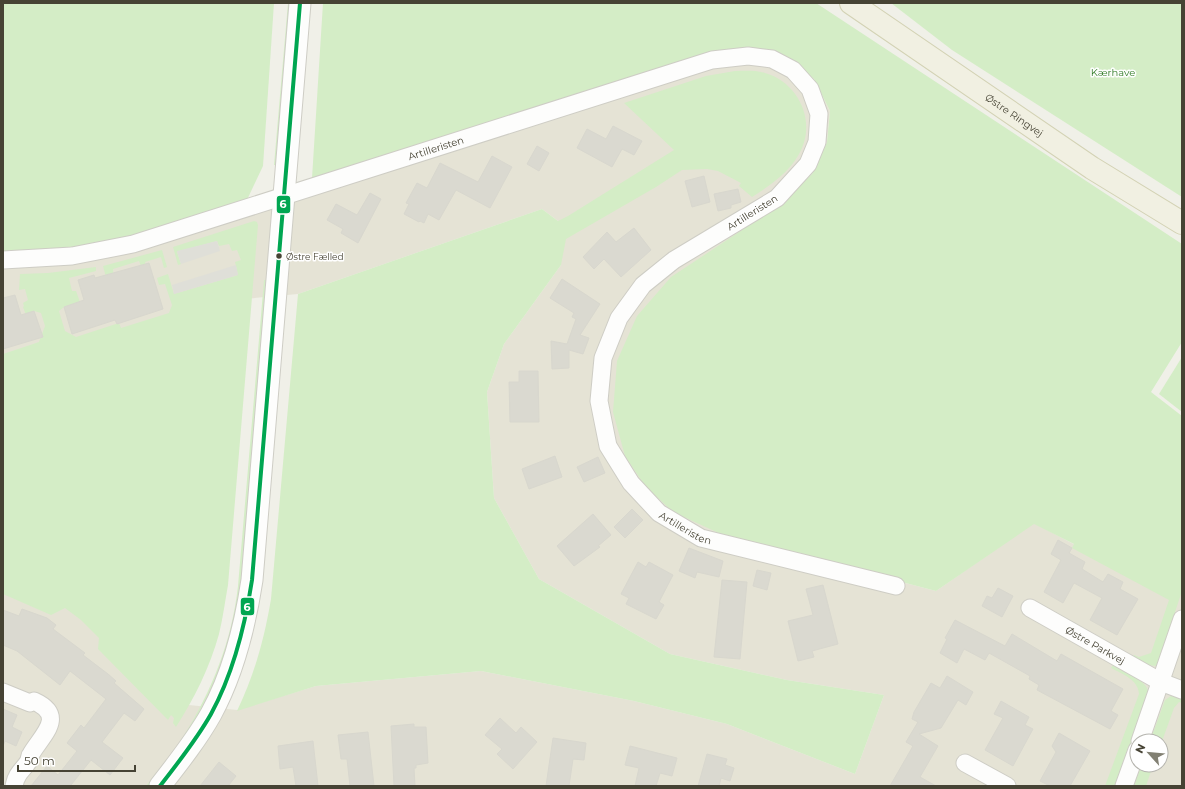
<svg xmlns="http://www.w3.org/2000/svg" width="1185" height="789" viewBox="0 0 1185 789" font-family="Montserrat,sans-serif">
<rect width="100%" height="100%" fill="#f0f0e8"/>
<path fill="#e5e3d5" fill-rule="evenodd" d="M 745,48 L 785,56 L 814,79 L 830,111 L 827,142 L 812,174 L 774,209 L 723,535 L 936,591 L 1034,523 L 1175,598 L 1182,577 L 1182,786 L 3,786 L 3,581 L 50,594 L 189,705 L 237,710 L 316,686 L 481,671 L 634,701 L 727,724 L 855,774 L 884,695 L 787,680 L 670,654 L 539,579 L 494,498 L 487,392 L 504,344 L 561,265 L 558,221 L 542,209 L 298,294 L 244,299 L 3,361 L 3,253 L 246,202 L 312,178 L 702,54 ZM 1137,741 L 1161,741 L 1161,765 L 1137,765 Z"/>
<g fill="#d4edc6">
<path d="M 3,3 L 274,3 L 263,166 L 246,202 L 140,235 L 54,251 L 3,253 Z"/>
<path d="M 288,3 L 291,3 L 277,165 L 274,165 Z"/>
<path d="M 323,3 L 816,3 L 1182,244 L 1182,342 L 1151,392 L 1182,416 L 1182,591 L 1157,666 L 1146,665 L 1131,658 L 1134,655 L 1139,657 L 1151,653 L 1169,600 L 1072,548 L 1074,544 L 1034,524 L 936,591 L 723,535 L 673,512 L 645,486 L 625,456 L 613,412 L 617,361 L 637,316 L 671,277 L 774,209 L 812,174 L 827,142 L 830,111 L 814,79 L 785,56 L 745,48 L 702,54 L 312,178 Z"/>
<path d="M 891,3 L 1182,3 L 1182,197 L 952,50 Z"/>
<path d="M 735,71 C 745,71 755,70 765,73 C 797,82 815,118 802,148 C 793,170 771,185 752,197 L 739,186 L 741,183 L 718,171 L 707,169 L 682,170 L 656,187 L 566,239 L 561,265 L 504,344 L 487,392 L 494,498 L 539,579 L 670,654 L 787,680 L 884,695 L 855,774 L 727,724 L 634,701 L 481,671 L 316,686 L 237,711 C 255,673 264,640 271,599 L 298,294 L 542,209 L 558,221 L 568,216 L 674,150 L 624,103 L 706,76 Z"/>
<path d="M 254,221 L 257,222 L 258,225 L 228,585 C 225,601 223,618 219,634 C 210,667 194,699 176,727 L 173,723 L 174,718 L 171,715 L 168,720 L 98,649 L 99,638 L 81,620 L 65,608 L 51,615 L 3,594 L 3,354 L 39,342 L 45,326 L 41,313 L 34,311 L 26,315 L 23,307 L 24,306 L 23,303 L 28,300 L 25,289 L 19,290 L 20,274 L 48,273 L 96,267 L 96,271 L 69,278 L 72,291 L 76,291 L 80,302 L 64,307 L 59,311 L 65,331 L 76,337 L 119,323 L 121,328 L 169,313 L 172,305 L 165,284 L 159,285 L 157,278 L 168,274 L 174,294 L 238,275 L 235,262 L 241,260 L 237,250 L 232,251 L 229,244 L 219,246 L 217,241 L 177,252 L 181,264 L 178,265 L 173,247 Z"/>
<path d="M 162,250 L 167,267 L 164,268 L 161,257 L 145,262 L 148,273 L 144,274 L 139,261 L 113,269 L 114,279 L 107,281 L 103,266 Z"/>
<path d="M 264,280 L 268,280 L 240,606 L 219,677 L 200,715 L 150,786 L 146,786 C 158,770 172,754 183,737 C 212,691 232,640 238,586 Z"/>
<path d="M 1182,357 L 1182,412 L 1159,394 Z"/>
<path d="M 1113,665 C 1125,672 1146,679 1149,693 L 1116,786 L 1105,786 L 1139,694 C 1138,679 1122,674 1111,668 Z"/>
<path d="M 1171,696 L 1182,697 L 1182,703 L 1179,702 L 1174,708 L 1161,744 L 1161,741 L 1150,741 L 1165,700 Z"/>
<path d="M 1141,765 L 1153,765 L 1146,786 L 1134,786 Z"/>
</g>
<g fill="#dfdfd8">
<path d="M 217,241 L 220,251 L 181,264 L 177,251 Z"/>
<path d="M 236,265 L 238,275 L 174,294 L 172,285 Z"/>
</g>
<g fill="#dad9d0" stroke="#d8d7ce">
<path d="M 613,126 L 642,141 L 634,155 L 622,149 L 612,167 L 577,148 L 587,129 L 606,139 Z"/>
<path d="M 537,146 L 549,153 L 539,171 L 527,164 Z"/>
<path d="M 492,156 L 512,167 L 490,208 L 456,190 L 439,220 L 428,214 L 424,223 L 420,221 L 419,222 L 404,214 L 409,204 L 406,203 L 417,183 L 427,188 L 440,163 L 478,182 Z"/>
<path d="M 704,176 L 710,202 L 692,207 L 685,181 Z"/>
<path d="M 738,189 L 741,202 L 731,205 L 731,208 L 718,211 L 714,194 Z"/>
<path d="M 370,193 L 381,199 L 358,243 L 341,233 L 343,229 L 327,220 L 336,204 L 357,215 Z"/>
<path d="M 634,228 L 651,250 L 621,277 L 604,259 L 594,269 L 583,257 L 607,232 L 616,242 Z"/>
<path d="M 149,263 L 163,309 L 117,324 L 115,320 L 72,334 L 64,307 L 84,300 L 78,280 L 94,275 L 95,278 Z"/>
<path d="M 562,279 L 600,304 L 580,335 L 589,338 L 583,354 L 569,350 L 569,368 L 552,369 L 551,341 L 567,344 L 576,319 L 572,317 L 574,313 L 550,298 Z"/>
<path d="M 15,295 L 21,315 L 34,311 L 43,337 L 3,349 L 3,298 Z"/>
<path d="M 519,371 L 538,371 L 539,422 L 510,422 L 509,382 L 519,382 Z"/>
<path d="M 555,456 L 562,477 L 529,489 L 522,469 Z"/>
<path d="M 598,457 L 605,473 L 584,482 L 577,467 Z"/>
<path d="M 632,509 L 643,520 L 625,538 L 614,527 Z"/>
<path d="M 593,514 L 611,535 L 598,546 L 600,547 L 574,566 L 557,546 Z"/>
<path d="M 1058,540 L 1072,548 L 1069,553 L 1085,562 L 1082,569 L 1103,582 L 1108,574 L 1123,582 L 1120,589 L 1138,599 L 1117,635 L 1090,620 L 1102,598 L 1074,583 L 1063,603 L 1044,592 L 1061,560 L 1051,554 Z"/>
<path d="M 689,548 L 723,561 L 719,577 L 697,572 L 695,578 L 679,571 Z"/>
<path d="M 638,562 L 646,567 L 649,562 L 673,575 L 659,602 L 664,605 L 656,619 L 626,604 L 629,598 L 621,594 Z"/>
<path d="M 757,570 L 771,573 L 767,590 L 753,586 Z"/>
<path d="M 722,580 L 747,582 L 740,659 L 714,657 Z"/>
<path d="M 823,585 L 838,644 L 812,651 L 814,657 L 798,661 L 788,621 L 813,615 L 806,589 Z"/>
<path d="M 998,588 L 1013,596 L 1002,617 L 982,606 L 987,596 L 992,598 Z"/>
<path d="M 22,609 L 47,618 L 56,625 L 53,629 L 85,653 L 83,655 L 108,674 L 116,681 L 114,683 L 144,709 L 135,721 L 124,713 L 102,742 L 123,758 L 110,775 L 91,760 L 71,785 L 73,786 L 31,786 L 47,766 L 58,775 L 77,751 L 67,743 L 81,725 L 84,728 L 106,699 L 70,671 L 60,685 L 17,651 L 3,645 L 3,610 L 19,616 Z"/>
<path d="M 955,620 L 1005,646 L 1012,634 L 1057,661 L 1061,654 L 1123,689 L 1111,711 L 1118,715 L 1110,729 L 1037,690 L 1039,685 L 1029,679 L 1030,676 L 989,653 L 985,660 L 964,649 L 957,663 L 940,653 L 947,639 L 945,638 Z"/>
<path d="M 947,676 L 973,692 L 966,705 L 958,700 L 941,728 L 919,734 L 938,746 L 920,777 L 936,786 L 890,786 L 913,746 L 906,742 L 918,722 L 912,719 L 914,712 L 931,683 L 940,688 Z"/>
<path d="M 1001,701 L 1029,717 L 1025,725 L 1033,729 L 1013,766 L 985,750 L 1003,718 L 994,714 Z"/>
<path d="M 3,709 L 17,715 L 12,727 L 22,732 L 16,746 L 5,741 L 3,746 Z"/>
<path d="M 500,718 L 516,733 L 521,727 L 537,742 L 513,769 L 497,754 L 502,749 L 485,735 Z"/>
<path d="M 414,724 L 414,727 L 426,727 L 428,763 L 416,765 L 416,768 L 414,768 L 415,786 L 394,786 L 391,726 Z"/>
<path d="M 368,732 L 374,786 L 350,786 L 347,759 L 341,759 L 338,735 Z"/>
<path d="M 1059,733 L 1090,751 L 1070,786 L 1050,786 L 1040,781 L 1056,752 L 1052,746 Z"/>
<path d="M 553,738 L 586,743 L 584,760 L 573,759 L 569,786 L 546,786 Z"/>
<path d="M 313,741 L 318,786 L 296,786 L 293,767 L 280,769 L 278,746 Z"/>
<path d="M 630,746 L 677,758 L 672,776 L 660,773 L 656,786 L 635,786 L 639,768 L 625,765 Z"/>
<path d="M 707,754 L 727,759 L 725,765 L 734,768 L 730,781 L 721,778 L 719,786 L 698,786 Z"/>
<path d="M 219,762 L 236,776 L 228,786 L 200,786 Z"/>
</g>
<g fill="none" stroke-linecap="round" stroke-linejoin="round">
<g stroke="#cecdc5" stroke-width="19">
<g id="minor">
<path id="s1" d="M 3,260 L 72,256 L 133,244 L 712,60 L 748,56 L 772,59 L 793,70 L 810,89 L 819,114 L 817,142 L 808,164 L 777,198 L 674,260 L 643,285 L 619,318 L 603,358 L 599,401 L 608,446 L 631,483 L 659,513 L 701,538 L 896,586"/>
<path id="s2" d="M 1030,608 L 1161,682 L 1182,690"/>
<path d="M 3,692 L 30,703 L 34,701 C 67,716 42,735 31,754 C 29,756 30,759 28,762 C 25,767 19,772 17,777 C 15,780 15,783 14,786"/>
<path d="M 1140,741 L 1182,619"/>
<path d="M 965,763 L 1007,786"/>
<path d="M 1124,786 L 1137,750"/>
</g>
</g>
<g stroke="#cecdc5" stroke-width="23">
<path id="tertiary" d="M 160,786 C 178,763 197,739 211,714 C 234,672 245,626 252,580 L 300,3"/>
</g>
<g stroke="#d3d2b4" stroke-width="24">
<g id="primary">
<path id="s3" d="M 851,3 L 1092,168 L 1182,223"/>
</g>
</g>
<use href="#minor" stroke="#fdfdfc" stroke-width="17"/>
<use href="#tertiary" stroke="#fdfdfc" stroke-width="21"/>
<use href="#primary" stroke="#f1f0e2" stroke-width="22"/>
<g stroke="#fff" stroke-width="7">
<path id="bus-1" d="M 160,786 C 178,763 197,739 211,714 C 234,672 245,626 252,580 L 300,3"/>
</g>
<use href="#bus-1" stroke="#00a651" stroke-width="4"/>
</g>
<circle fill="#464334" stroke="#fff" stroke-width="1.5" cx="279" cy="256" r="3.5"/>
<g text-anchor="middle" stroke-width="3" stroke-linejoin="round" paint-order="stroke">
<g font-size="9" fill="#464334" stroke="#fff" text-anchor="start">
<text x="286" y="260">Østre Fælled</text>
</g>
<g font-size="10" fill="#2f7b24" stroke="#fff">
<text x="1113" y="76">Kærhave</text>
</g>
<g font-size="10" fill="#464334" stroke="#fff">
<text dy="4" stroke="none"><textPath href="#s3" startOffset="198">Østre Ringvej</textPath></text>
<text dy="4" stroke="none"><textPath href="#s1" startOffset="449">Artilleristen</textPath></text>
<text transform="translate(752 212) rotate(-32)" y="4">Artilleristen</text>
<text dy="4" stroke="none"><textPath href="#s1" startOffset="1421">Artilleristen</textPath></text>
<text dy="4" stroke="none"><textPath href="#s2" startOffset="75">Østre Parkvej</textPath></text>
</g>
</g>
<g stroke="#fff" stroke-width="1.5">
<rect x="276" y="195" width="15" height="19" rx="4" fill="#00a651"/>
<rect x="240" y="597" width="15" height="19" rx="4" fill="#00a651"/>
</g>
<g font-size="11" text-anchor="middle" font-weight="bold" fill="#fff">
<text x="283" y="208">6</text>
<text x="247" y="611">6</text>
</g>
<rect width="1185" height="789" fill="none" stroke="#464334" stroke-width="8"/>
<g transform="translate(1149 753) rotate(297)"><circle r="19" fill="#ffffff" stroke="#b5b4ae"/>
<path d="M0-3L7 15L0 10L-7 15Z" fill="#828073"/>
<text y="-6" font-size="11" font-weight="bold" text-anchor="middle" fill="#464334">N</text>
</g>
<path d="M18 765v6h117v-6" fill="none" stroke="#464334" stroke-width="2"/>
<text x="24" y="765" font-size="12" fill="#464334" stroke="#ffffff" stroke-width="3" paint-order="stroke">50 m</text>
</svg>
